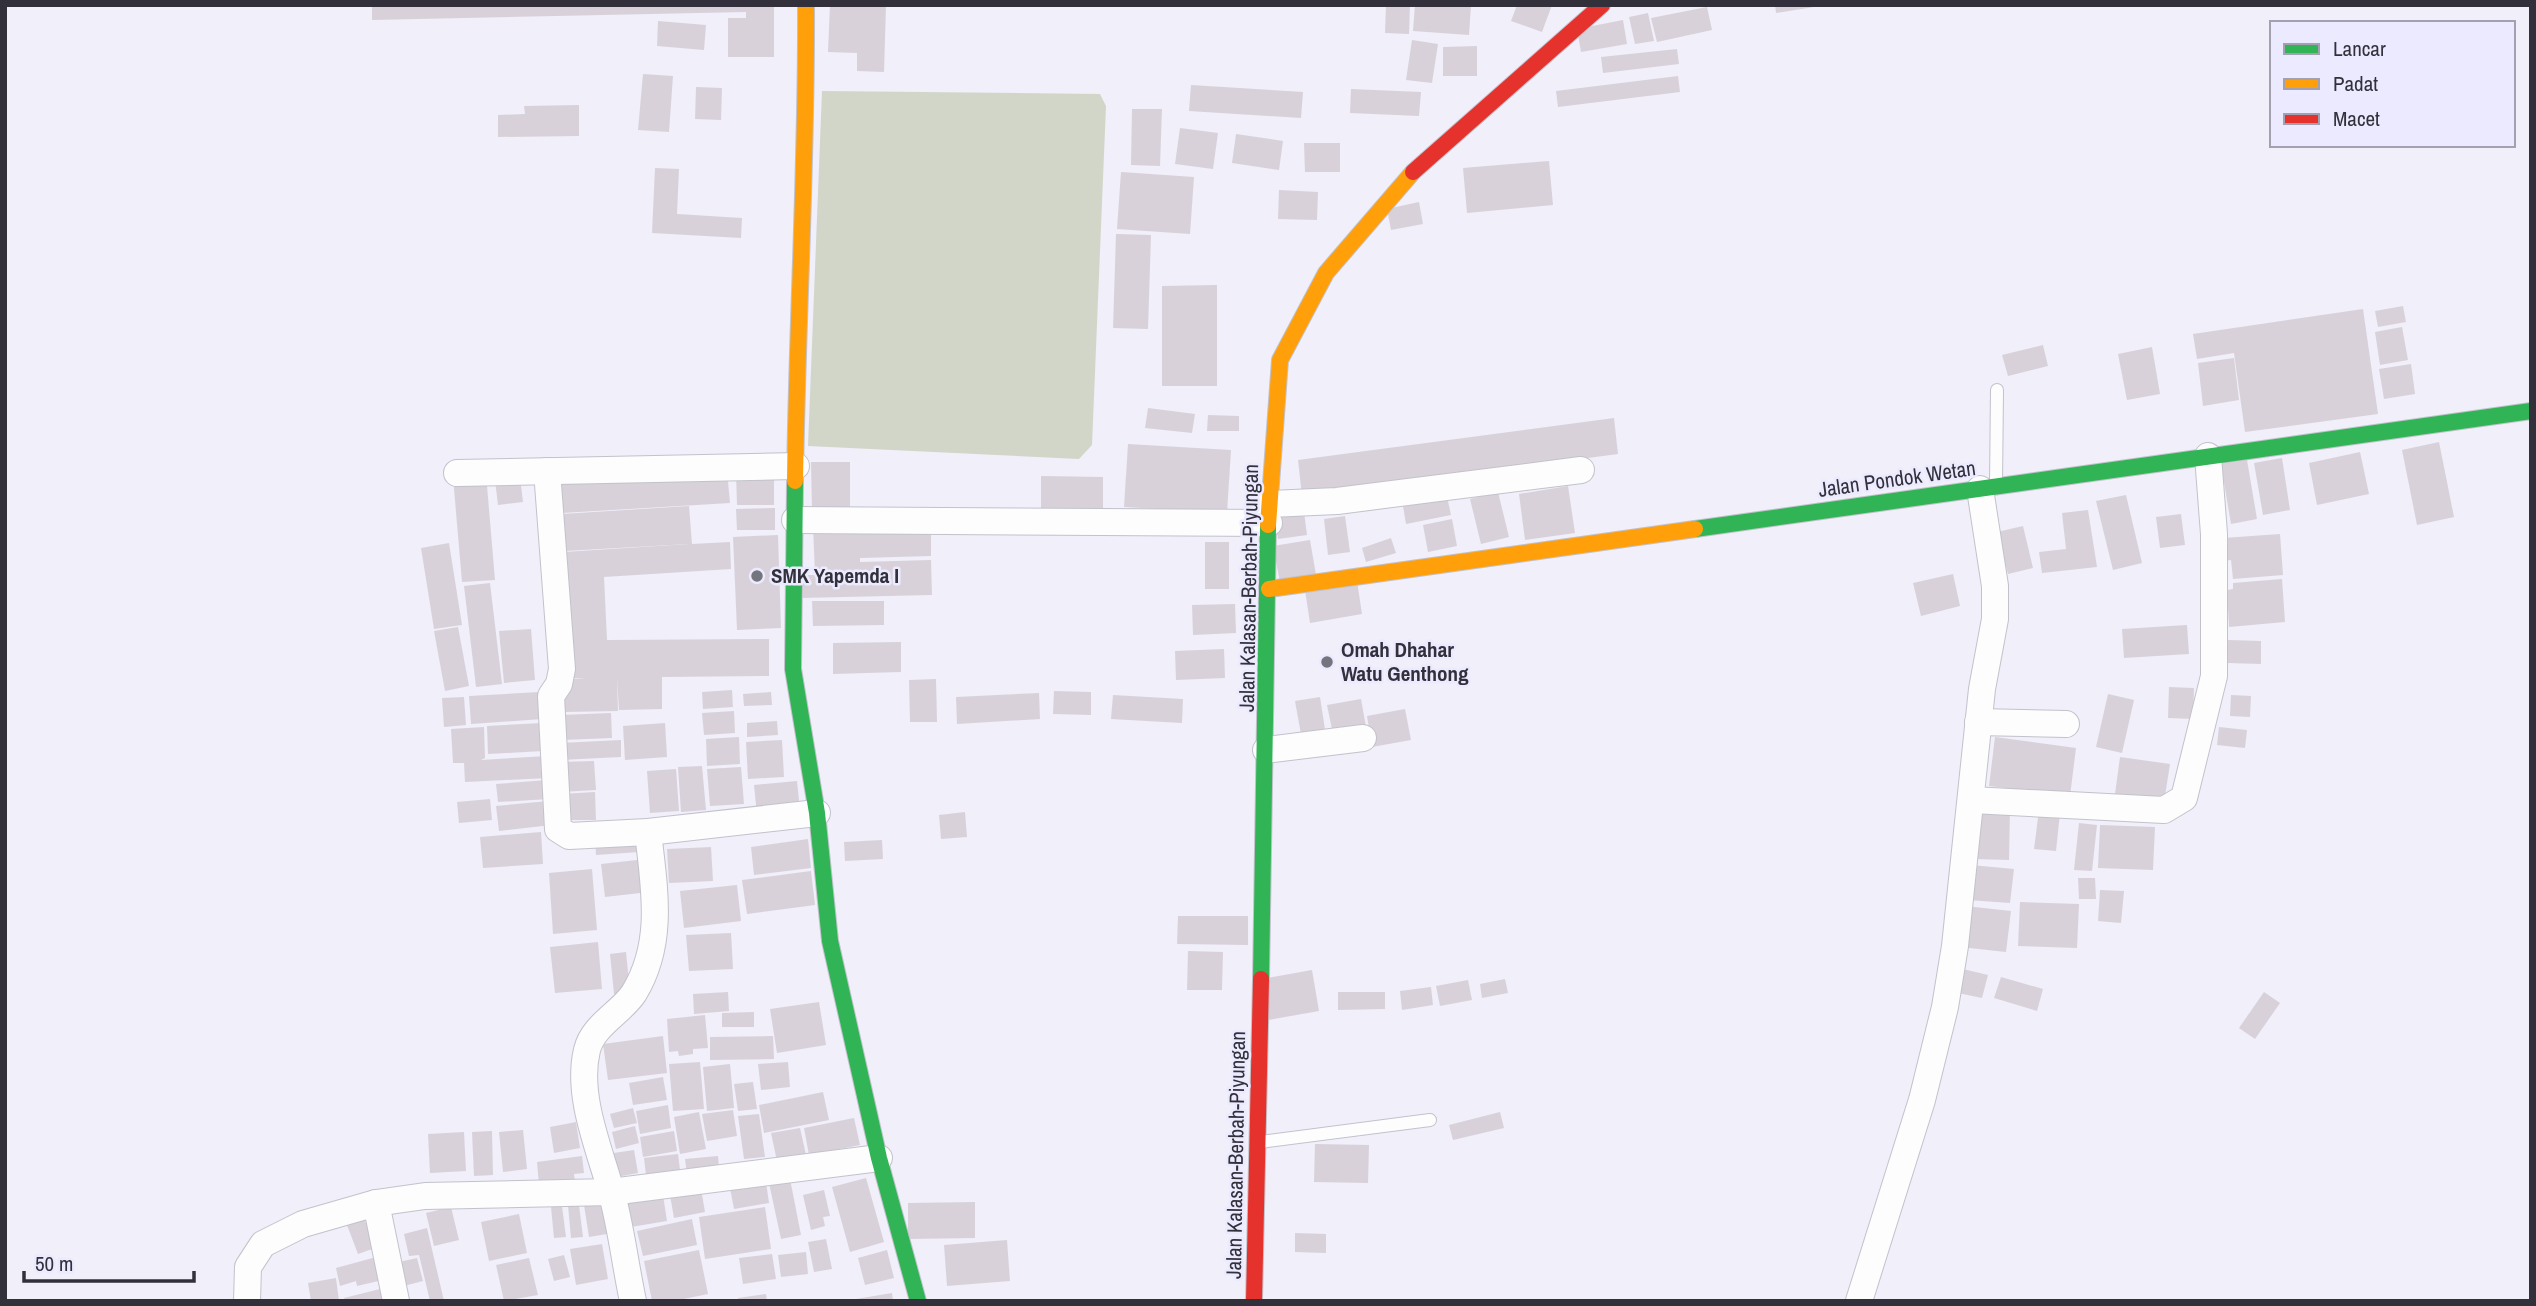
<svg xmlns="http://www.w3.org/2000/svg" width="2536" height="1306" viewBox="0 0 2536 1306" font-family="'Archivo Narrow',sans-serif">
<rect width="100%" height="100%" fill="#f0effa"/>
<path fill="#d1d6c9" d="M 822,91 L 1100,94 L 1106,106 L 1092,445 L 1079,459 L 808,446 Z"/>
<g fill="#d8d1da">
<path d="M 372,5 L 774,5 L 774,57 L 728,57 L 728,18 L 746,18 L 746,12 L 372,20 Z"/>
<path d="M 830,5 L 886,5 L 884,72 L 857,71 L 857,53 L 828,52 Z"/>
<path d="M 1386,5 L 1410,5 L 1409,34 L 1385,33 Z"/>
<path d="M 1415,5 L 1471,5 L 1469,35 L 1413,31 Z"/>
<path d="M 1517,5 L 1552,5 L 1542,32 L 1511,21 Z"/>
<path d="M 1775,5 L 1814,5 L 1814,7 L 1776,13 Z"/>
<path d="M 1707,7 L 1712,30 L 1657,42 L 1651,18 Z"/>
<path d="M 1648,13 L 1654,41 L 1635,44 L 1629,17 Z"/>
<path d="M 1623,20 L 1627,44 L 1581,52 L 1577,29 Z"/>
<path d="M 658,21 L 706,25 L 704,50 L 657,46 Z"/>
<path d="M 1412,40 L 1438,44 L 1432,83 L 1406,80 Z"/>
<path d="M 1477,46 L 1477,76 L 1443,76 L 1443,47 Z"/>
<path d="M 1677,49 L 1679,64 L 1603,73 L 1601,57 Z"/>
<path d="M 643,74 L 673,76 L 669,132 L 638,130 Z"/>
<path d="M 1678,76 L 1680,92 L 1558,107 L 1556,91 Z"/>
<path d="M 1191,85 L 1303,92 L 1301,118 L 1189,111 Z"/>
<path d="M 696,87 L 722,88 L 721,120 L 695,119 Z"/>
<path d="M 1351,89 L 1421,92 L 1419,116 L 1350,113 Z"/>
<path d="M 579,105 L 579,136 L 498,137 L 498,115 L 525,114 L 524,106 Z"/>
<path d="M 1132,109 L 1162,109 L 1160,166 L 1131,165 Z"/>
<path d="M 1180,128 L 1218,133 L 1213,169 L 1175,164 Z"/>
<path d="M 1236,134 L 1283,141 L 1279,170 L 1232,163 Z"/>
<path d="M 1304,143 L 1340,143 L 1340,172 L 1305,172 Z"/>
<path d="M 1549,161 L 1553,205 L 1467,213 L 1463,168 Z"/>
<path d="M 655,168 L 679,169 L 677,214 L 742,218 L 741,238 L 652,233 Z"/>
<path d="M 1121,172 L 1194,177 L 1190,234 L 1117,229 Z"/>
<path d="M 1279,190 L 1318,192 L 1317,220 L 1278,219 Z"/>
<path d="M 1419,202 L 1423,224 L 1391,230 L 1387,209 Z"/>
<path d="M 1116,234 L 1151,235 L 1148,329 L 1113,328 Z"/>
<path d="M 1217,285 L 1217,386 L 1162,386 L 1162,286 Z"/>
<path d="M 2403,306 L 2406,322 L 2378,327 L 2375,311 Z"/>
<path d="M 2363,309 L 2378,414 L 2245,432 L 2234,353 L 2197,359 L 2193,334 Z"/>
<path d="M 2402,327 L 2408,360 L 2380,365 L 2375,332 Z"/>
<path d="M 2043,345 L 2048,366 L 2008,376 L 2002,355 Z"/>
<path d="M 2152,347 L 2160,394 L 2127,400 L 2118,354 Z"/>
<path d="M 2234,358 L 2239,400 L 2203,406 L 2198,363 Z"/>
<path d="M 2411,364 L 2415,394 L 2384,399 L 2379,369 Z"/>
<path d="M 1148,408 L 1195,414 L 1192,433 L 1145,428 Z"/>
<path d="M 1208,415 L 1239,416 L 1239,431 L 1207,431 Z"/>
<path d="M 1614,418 L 1618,454 L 1302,496 L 1298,460 Z"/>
<path d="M 2439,442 L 2454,517 L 2417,525 L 2402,450 Z"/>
<path d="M 1128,444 L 1231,450 L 1227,513 L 1124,507 Z"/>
<path d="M 2360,452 L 2369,494 L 2317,505 L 2309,463 Z"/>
<path d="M 2282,458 L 2290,510 L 2263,515 L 2254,463 Z"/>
<path d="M 2247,460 L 2257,519 L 2231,524 L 2221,464 Z"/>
<path d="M 811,462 L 850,462 L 850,511 L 812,511 Z"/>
<path d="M 727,471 L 730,503 L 562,513 L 560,481 Z"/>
<path d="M 736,473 L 774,473 L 774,505 L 737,505 Z"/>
<path d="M 486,474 L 495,580 L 462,582 L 453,477 Z"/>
<path d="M 1041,476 L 1103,477 L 1103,511 L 1041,511 Z"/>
<path d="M 520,477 L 523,502 L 498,505 L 495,480 Z"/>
<path d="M 1568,486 L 1575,533 L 1525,540 L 1519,494 Z"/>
<path d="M 1446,492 L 1451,515 L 1406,524 L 1402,500 Z"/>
<path d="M 1498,492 L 1509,537 L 1481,544 L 1470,499 Z"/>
<path d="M 2126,495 L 2142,563 L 2113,570 L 2096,501 Z"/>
<path d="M 689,506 L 692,544 L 730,542 L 731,569 L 604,577 L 607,640 L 769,639 L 769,676 L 662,677 L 662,709 L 619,710 L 617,677 L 618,711 L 564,712 L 564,679 L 586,679 L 571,678 L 564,552 L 689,544 L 565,551 L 562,514 Z"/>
<path d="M 775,508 L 775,530 L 737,530 L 736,509 Z"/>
<path d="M 2088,510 L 2097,567 L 2042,573 L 2039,552 L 2066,549 L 2062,513 Z"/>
<path d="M 1304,512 L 1307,535 L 1278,539 L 1274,516 Z"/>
<path d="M 2181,514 L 2185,545 L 2160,548 L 2156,517 Z"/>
<path d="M 1345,516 L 1350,552 L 1328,555 L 1324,519 Z"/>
<path d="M 1452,519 L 1457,546 L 1428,552 L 1423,525 Z"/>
<path d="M 931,522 L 931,556 L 860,558 L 860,562 L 931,560 L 932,595 L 800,598 L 800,575 L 815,575 L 813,525 Z"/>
<path d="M 2023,526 L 2033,568 L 2008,574 L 1997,532 Z"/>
<path d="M 2280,534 L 2283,575 L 2233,579 L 2231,560 L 2225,561 L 2223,538 Z"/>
<path d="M 778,535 L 781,628 L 737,630 L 733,537 Z"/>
<path d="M 1391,538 L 1396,553 L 1366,562 L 1362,548 Z"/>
<path d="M 1310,540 L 1316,575 L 1280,582 L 1273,546 Z"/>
<rect x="1205" y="542" width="24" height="47"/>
<path d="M 449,543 L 462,625 L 434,629 L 421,548 Z"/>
<path d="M 1953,574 L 1960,606 L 1921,616 L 1913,583 Z"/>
<path d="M 2282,579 L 2285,622 L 2229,627 L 2227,590 L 2233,589 L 2233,583 Z"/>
<path d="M 1357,581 L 1362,614 L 1310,623 L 1305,590 Z"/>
<path d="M 490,583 L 502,684 L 476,687 L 464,586 Z"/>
<path d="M 812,601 L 884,601 L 884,625 L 813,626 Z"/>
<path d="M 1235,604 L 1236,633 L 1193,635 L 1192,605 Z"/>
<path d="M 2187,625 L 2189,654 L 2124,658 L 2122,629 Z"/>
<path d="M 458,627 L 469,686 L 445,691 L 434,631 Z"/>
<path d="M 531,629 L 535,680 L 504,683 L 499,631 Z"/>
<path d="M 2228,640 L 2261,641 L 2261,664 L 2228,663 Z"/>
<path d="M 901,642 L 901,672 L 833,674 L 833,643 Z"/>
<path d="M 1224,649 L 1225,678 L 1176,680 L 1175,651 Z"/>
<path d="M 936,679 L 937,722 L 910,722 L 909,680 Z"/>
<path d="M 2169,687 L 2194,688 L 2193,719 L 2168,718 Z"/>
<path d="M 732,690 L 733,707 L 703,709 L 702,692 Z"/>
<path d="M 1054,691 L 1091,692 L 1091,715 L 1053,714 Z"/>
<path d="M 540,692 L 542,719 L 471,724 L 469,696 Z"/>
<path d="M 771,692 L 772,705 L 744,706 L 743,694 Z"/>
<path d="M 1039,693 L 1040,719 L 957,724 L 956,697 Z"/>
<path d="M 2108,694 L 2134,700 L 2122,753 L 2096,747 Z"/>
<path d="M 1113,695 L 1183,699 L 1182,723 L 1111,719 Z"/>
<path d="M 2231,695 L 2251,696 L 2250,717 L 2230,716 Z"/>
<path d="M 464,697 L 466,725 L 444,727 L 442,698 Z"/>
<path d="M 1320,697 L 1326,736 L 1302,740 L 1295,701 Z"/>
<path d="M 1361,699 L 1366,727 L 1333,734 L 1327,705 Z"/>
<path d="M 1405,709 L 1411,740 L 1372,747 L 1367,716 Z"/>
<path d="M 734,711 L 735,733 L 704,735 L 702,713 Z"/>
<path d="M 611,713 L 612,738 L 562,740 L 561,715 Z"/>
<path d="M 777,721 L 778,735 L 747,737 L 747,723 Z"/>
<path d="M 542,723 L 543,751 L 488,754 L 487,726 Z"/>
<path d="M 665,723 L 667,757 L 625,760 L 623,726 Z"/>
<path d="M 484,727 L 485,758 L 481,760 L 547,756 L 548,778 L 465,782 L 464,763 L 453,763 L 451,729 Z"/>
<path d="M 2219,727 L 2247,730 L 2245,748 L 2217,745 Z"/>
<path d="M 739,737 L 740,764 L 707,766 L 706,739 Z"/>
<path d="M 1995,737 L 2076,748 L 2070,796 L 1989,786 Z"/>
<path d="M 621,740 L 621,757 L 560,760 L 560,743 Z"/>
<path d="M 782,740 L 784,777 L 748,779 L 746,742 Z"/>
<path d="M 2120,757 L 2170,764 L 2164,802 L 2115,794 Z"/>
<path d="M 594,761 L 596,790 L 561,792 L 560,762 Z"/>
<path d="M 702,766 L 706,810 L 681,812 L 678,767 Z"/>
<path d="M 741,767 L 744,804 L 710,806 L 707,769 Z"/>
<path d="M 676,769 L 679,811 L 650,813 L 647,771 Z"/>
<path d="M 548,780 L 549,799 L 498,802 L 496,784 Z"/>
<path d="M 797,781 L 800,810 L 757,815 L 754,785 Z"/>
<path d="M 595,792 L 596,820 L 562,820 L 561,794 Z"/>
<path d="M 490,799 L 492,820 L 459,823 L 457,802 Z"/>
<path d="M 549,801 L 551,825 L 499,831 L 496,806 Z"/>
<path d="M 1975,808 L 2010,809 L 2009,860 L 1974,859 Z"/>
<path d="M 2039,810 L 2060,813 L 2056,851 L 2034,849 Z"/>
<path d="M 965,812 L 967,837 L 941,839 L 939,815 Z"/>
<path d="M 2079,823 L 2097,825 L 2092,871 L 2074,870 Z"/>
<path d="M 2100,825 L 2155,827 L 2153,870 L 2098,868 Z"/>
<path d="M 541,832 L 543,864 L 483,868 L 480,837 Z"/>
<path d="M 638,833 L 639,852 L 596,855 L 595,835 Z"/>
<path d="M 808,839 L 811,868 L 754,875 L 751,847 Z"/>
<path d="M 882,840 L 883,859 L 845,861 L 844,842 Z"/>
<path d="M 711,847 L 713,881 L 669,883 L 667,849 Z"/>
<path d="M 646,859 L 649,892 L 605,897 L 601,864 Z"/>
<path d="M 1971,865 L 2014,869 L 2010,903 L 1968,900 Z"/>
<path d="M 592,869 L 597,930 L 553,934 L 549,873 Z"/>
<path d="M 811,871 L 815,905 L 747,914 L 742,880 Z"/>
<path d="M 2078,878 L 2095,878 L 2096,899 L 2079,899 Z"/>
<path d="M 737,885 L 741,921 L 684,928 L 680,891 Z"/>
<path d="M 2100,890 L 2124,891 L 2121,923 L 2098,921 Z"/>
<path d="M 2020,902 L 2079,904 L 2077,948 L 2018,946 Z"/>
<path d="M 1965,906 L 2011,911 L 2006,952 L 1960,947 Z"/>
<path d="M 1178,916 L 1248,916 L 1248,945 L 1177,944 Z"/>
<path d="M 731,933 L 733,969 L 689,971 L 686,935 Z"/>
<path d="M 598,942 L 602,989 L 555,993 L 550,947 Z"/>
<path d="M 1188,951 L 1223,952 L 1222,990 L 1187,990 Z"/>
<path d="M 626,952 L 630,993 L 614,994 L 610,954 Z"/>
<path d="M 1963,969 L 1988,975 L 1982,998 L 1958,993 Z"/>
<path d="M 1312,970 L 1319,1011 L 1268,1020 L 1261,979 Z"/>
<path d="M 2001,977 L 2043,989 L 2037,1011 L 1994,998 Z"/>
<path d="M 1505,979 L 1508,993 L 1482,998 L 1480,984 Z"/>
<path d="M 1468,980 L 1472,1000 L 1440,1006 L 1436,986 Z"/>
<path d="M 1431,987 L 1433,1005 L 1402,1010 L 1400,991 Z"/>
<path d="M 728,992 L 729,1011 L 694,1014 L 693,994 Z"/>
<path d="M 1338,992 L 1385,992 L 1385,1009 L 1338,1010 Z"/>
<path d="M 2264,992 L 2280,1003 L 2255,1039 L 2239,1028 Z"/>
<path d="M 819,1002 L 826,1045 L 777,1053 L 770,1009 Z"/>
<path d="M 754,1012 L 754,1027 L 722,1027 L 722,1013 Z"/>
<path d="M 705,1015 L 708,1048 L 693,1049 L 693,1054 L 679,1056 L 678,1051 L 669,1052 L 667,1019 Z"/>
<path d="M 663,1036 L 667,1073 L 608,1080 L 603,1044 Z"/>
<path d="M 773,1036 L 774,1059 L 710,1060 L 710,1037 Z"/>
<path d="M 700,1062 L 704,1109 L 673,1111 L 669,1064 Z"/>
<path d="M 788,1062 L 790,1087 L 761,1090 L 758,1064 Z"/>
<path d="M 730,1064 L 734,1108 L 707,1111 L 703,1067 Z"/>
<path d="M 663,1077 L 667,1100 L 633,1105 L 629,1083 Z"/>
<path d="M 753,1082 L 757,1109 L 738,1111 L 734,1084 Z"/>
<path d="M 823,1092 L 829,1120 L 764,1133 L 759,1105 Z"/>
<path d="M 668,1105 L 671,1128 L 640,1134 L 636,1111 Z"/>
<path d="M 633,1108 L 637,1123 L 614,1128 L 610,1114 Z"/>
<path d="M 733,1110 L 737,1136 L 707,1141 L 702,1114 Z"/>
<path d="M 699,1112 L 706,1149 L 680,1154 L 674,1117 Z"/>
<path d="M 1500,1112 L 1504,1128 L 1453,1140 L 1449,1125 Z"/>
<path d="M 759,1114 L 765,1157 L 744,1159 L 738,1116 Z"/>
<path d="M 854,1118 L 860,1145 L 809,1155 L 804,1128 Z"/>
<path d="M 576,1122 L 580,1148 L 554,1153 L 550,1127 Z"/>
<path d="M 635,1126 L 639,1143 L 616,1149 L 612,1132 Z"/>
<path d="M 800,1128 L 806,1155 L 777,1161 L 771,1133 Z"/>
<path d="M 523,1130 L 527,1169 L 503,1172 L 499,1132 Z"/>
<path d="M 492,1131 L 493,1175 L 474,1176 L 472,1132 Z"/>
<path d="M 674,1131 L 677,1151 L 643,1157 L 640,1137 Z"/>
<path d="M 464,1132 L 466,1171 L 430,1173 L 428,1134 Z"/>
<path d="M 1315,1144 L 1369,1145 L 1368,1183 L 1314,1182 Z"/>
<path d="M 634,1150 L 638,1173 L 611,1178 L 607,1154 Z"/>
<path d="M 678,1154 L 680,1170 L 646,1175 L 644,1158 Z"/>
<path d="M 582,1156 L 584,1173 L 574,1174 L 576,1190 L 540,1195 L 537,1162 Z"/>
<path d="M 718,1156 L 720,1179 L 688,1182 L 685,1159 Z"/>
<path d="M 866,1178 L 884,1242 L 850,1252 L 832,1187 Z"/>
<path d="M 790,1179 L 801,1235 L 781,1239 L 769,1183 Z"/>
<path d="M 766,1182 L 769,1203 L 734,1209 L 730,1188 Z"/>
<path d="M 701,1189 L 705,1212 L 674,1218 L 670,1195 Z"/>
<path d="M 824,1190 L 830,1216 L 823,1217 L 825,1226 L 811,1230 L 803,1195 Z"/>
<path d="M 663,1195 L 667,1221 L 631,1227 L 626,1202 Z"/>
<path d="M 608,1201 L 613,1233 L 589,1237 L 584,1205 Z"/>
<path d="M 975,1202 L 975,1238 L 908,1239 L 908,1203 Z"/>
<path d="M 579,1205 L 583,1237 L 571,1238 L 568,1206 Z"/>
<path d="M 562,1206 L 566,1237 L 554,1238 L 551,1207 Z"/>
<path d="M 451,1207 L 459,1240 L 434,1246 L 426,1213 Z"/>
<path d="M 765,1207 L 771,1249 L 705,1259 L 699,1217 Z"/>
<path d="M 519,1214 L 527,1253 L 489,1261 L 481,1222 Z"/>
<path d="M 364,1218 L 375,1248 L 358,1254 L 347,1225 Z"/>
<path d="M 692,1219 L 697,1245 L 643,1256 L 637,1231 Z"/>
<path d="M 427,1228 L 444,1301 L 430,1301 L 419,1255 L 409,1256 L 404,1234 Z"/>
<path d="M 1295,1233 L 1326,1234 L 1326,1253 L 1295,1252 Z"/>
<path d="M 826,1239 L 832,1269 L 814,1272 L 808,1242 Z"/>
<path d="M 1007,1240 L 1010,1281 L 947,1286 L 944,1245 Z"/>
<path d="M 602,1244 L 608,1279 L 576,1285 L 570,1249 Z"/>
<path d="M 699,1250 L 708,1294 L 674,1301 L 652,1301 L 644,1261 Z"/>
<path d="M 887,1250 L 894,1278 L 865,1285 L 858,1258 Z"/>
<path d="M 806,1252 L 808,1274 L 781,1277 L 778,1255 Z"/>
<path d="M 772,1254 L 776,1279 L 743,1284 L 739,1258 Z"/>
<path d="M 564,1255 L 570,1277 L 554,1281 L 548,1259 Z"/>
<path d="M 380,1256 L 387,1279 L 357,1286 L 356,1281 L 340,1286 L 336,1268 Z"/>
<path d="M 417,1258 L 423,1281 L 396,1288 L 390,1264 Z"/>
<path d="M 529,1258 L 538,1295 L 504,1301 L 496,1265 Z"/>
<path d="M 336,1278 L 339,1301 L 311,1301 L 308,1283 Z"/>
<path d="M 388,1287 L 391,1301 L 345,1301 L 344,1298 Z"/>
<path d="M 892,1293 L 893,1301 L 856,1301 L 856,1299 Z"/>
<path d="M 766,1294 L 767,1301 L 738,1301 L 738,1298 Z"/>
</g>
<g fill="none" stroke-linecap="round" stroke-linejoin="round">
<g stroke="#c2c2cb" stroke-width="14">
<g id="lane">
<path d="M 1996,483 L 1997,390"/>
<path d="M 1260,1142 L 1430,1120"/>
</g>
</g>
<g stroke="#c2c2cb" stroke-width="28">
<g id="street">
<path d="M 547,471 L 562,669 L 559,684 L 551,696 L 558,829 L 569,836 L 648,832 L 817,813"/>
<path d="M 457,473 L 796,466"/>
<path d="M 1268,504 L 1337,501 L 1581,470"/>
<path d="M 795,520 L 1269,523"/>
<path d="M 1978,722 L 2066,724"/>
<path d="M 1266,750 L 1363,738"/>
<path d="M 1972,800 L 2164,810 L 2184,798 L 2214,676 L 2214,534 L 2208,456"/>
<path d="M 376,1203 L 396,1301"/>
<path d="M 247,1301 L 248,1267 L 263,1244 L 303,1224 L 376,1203 L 425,1196 L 611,1192 L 879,1158"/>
<path d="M 633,1301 C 625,1264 621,1226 611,1191 C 599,1148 576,1095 587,1050 C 593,1025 621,1013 634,993 C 665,942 654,887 648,832"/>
<path d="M 1859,1301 L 1922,1100 L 1945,1007 L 1955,946 L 1982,689 L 1995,619 L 1995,586 L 1980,489"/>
</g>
</g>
<g stroke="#c2c2cb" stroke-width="18">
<g id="fast">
<path d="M 795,481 L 793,669 L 817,813 L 830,941 L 879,1158 L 918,1301"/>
<path d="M 1695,529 L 2531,411"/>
<path d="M 1261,979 L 1268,525"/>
</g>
</g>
<g stroke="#c2c2cb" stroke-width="18">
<g id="slow">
<path d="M 795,481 C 797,322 807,164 806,5"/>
<path d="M 1268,525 L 1280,360 L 1326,273 L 1413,172"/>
<path d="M 1269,589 L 1695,529"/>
</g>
</g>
<g stroke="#c2c2cb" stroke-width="18">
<g id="jam">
<path d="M 1413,172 L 1602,5"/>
<path d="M 1254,1301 L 1261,979"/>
</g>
</g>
<use href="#lane" stroke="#fdfdfe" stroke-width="12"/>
<use href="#street" stroke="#fdfdfe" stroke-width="26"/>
<use href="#fast" stroke="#30b455" stroke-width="16"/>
<use href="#slow" stroke="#ff9f0a" stroke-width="16"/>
<use href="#jam" stroke="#e5322d" stroke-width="16"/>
</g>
<g fill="#74747e" stroke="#eceaff" stroke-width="2.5">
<circle cx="757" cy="576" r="7"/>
<circle cx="1327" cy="662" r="7"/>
</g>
<g text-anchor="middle" stroke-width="5" stroke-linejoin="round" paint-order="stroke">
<g font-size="21" fill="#32313b" stroke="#eceaff">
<text transform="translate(1897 479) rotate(-8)" y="7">Jalan Pondok Wetan</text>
<text transform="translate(1249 588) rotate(-89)" y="7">Jalan Kalasan-Berbah-Piyungan</text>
<text transform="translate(1236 1155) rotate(-89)" y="7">Jalan Kalasan-Berbah-Piyungan</text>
</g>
<g font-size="21" font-weight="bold" fill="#32313b" stroke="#eceaff" text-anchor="start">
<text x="771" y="583">SMK Yapemda I</text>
<text x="1341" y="657">Omah Dhahar<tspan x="1341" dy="24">Watu Genthong</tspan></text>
</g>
</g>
<rect width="2536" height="1306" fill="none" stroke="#32313b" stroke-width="14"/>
<rect x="2270" y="21" width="245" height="126" fill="#eceaff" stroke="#a2a0b1" stroke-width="2"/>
<rect x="2284" y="44" width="35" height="10" fill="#30b455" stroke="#a2a0b1" stroke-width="2"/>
<text x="2333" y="56" font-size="21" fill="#32313b">Lancar</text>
<rect x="2284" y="79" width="35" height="10" fill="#ff9f0a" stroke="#a2a0b1" stroke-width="2"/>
<text x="2333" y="91" font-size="21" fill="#32313b">Padat</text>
<rect x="2284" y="114" width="35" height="10" fill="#e5322d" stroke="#a2a0b1" stroke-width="2"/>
<text x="2333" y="126" font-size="21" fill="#32313b">Macet</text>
<path d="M24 1271v10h170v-10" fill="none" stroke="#32313b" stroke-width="3.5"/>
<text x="35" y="1271" font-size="21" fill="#32313b" stroke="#eceaff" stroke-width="5" paint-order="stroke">50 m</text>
</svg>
